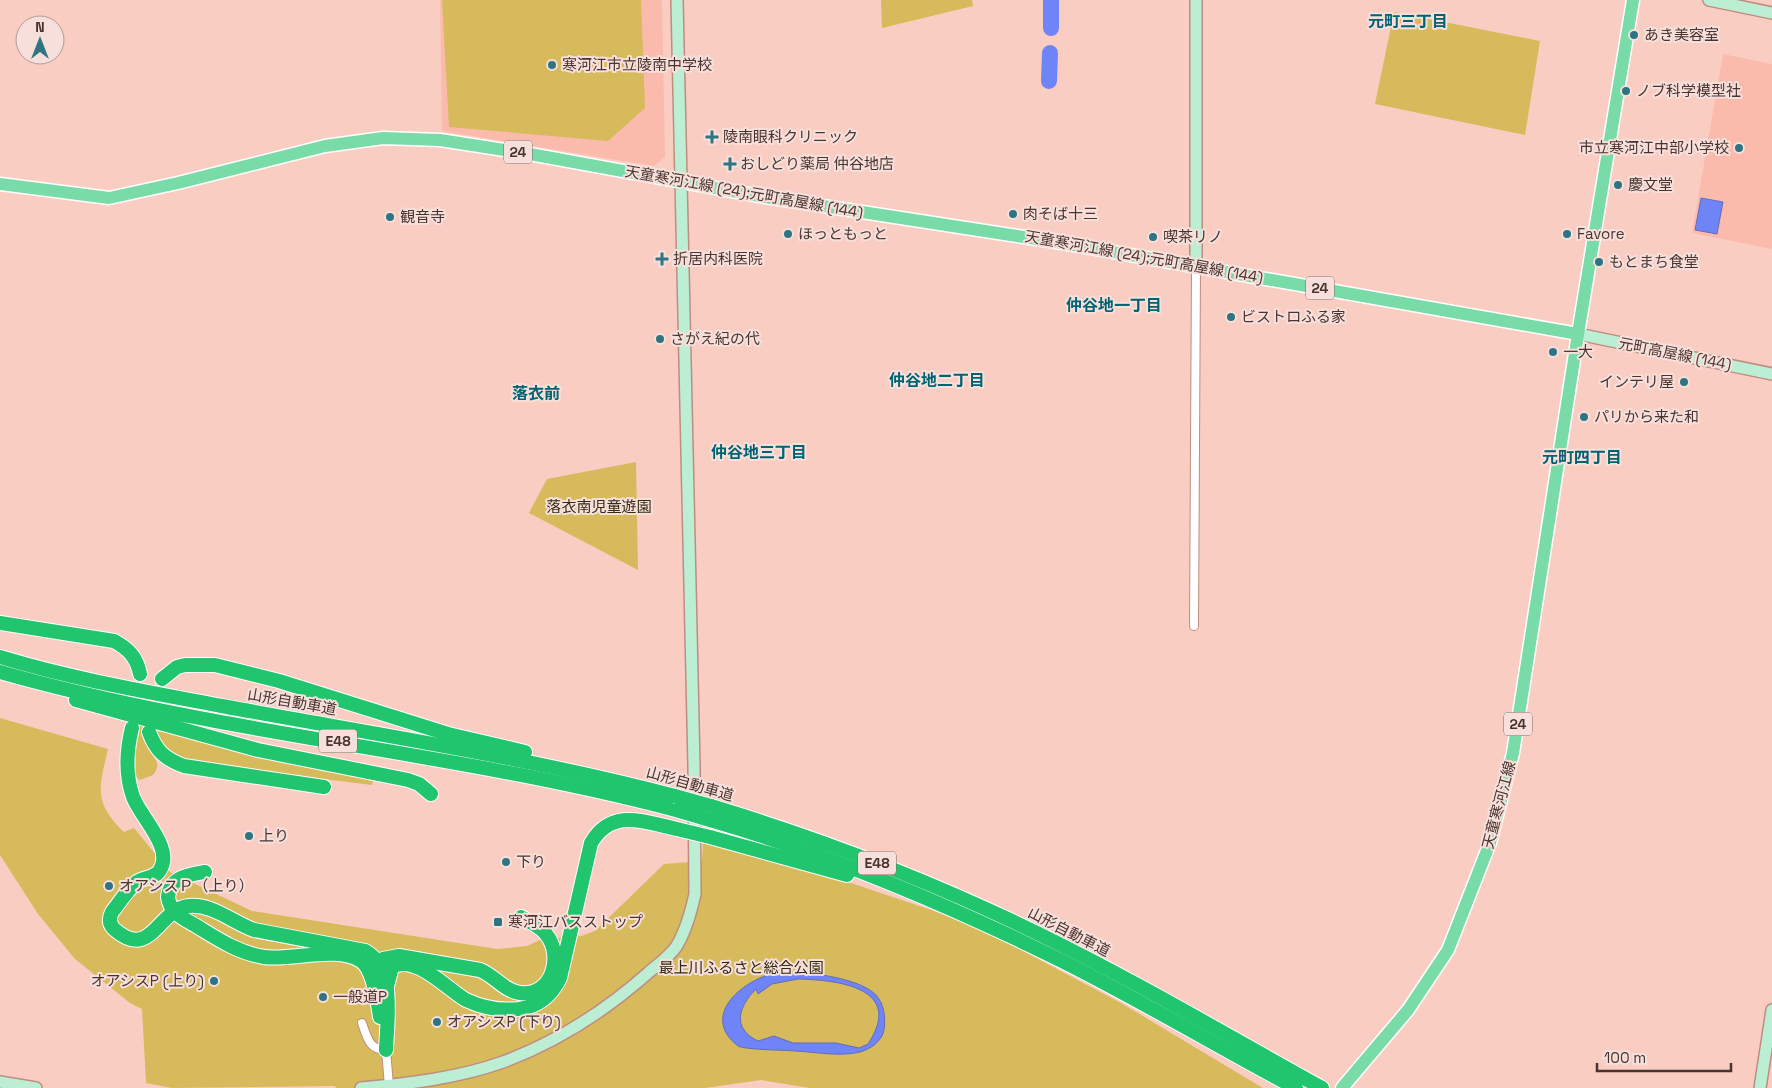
<svg xmlns="http://www.w3.org/2000/svg" width="1772" height="1088" viewBox="0 0 1772 1088" font-family="'Space Grotesk','Noto Sans JP',sans-serif">
<rect width="100%" height="100%" fill="#facdc3"/>
<g fill="#fabbac">
<path d="M 440,0 L 662,0 L 665,157 L 654,166 L 442,131 Z"/>
<path d="M 1723,54 L 1772,64 L 1772,249 L 1692,233 Z"/>
</g>
<g fill="#d6ba5c">
<path d="M 442,0 L 641,0 L 645,108 L 608,141 L 449,127 Z"/>
<path d="M 881,0 L 972,0 L 973,6 L 882,28 Z"/>
<path d="M 1394,12 L 1540,41 L 1525,135 L 1375,104 Z"/>
<path d="M 636,462 L 638,570 L 529,513 L 547,479 Z"/>
<path d="M 0,718 L 108,749 C 99,788 93,802 124,832 L 134,828 L 170,872 L 252,911 L 497,949 L 527,946 L 542,939 L 581,936 L 595,931 L 664,864 L 702,861 L 703,842 L 798,865 L 934,911 L 989,933 L 1121,1003 L 1263,1088 L 810,1088 L 761,1080 L 705,1088 L 336,1088 L 335,1086 L 172,1088 L 146,1083 L 142,1009 L 130,1003 L 75,959 L 38,914 L 0,855 Z"/>
<path d="M 140,725 L 143,725 C 143,733 144,743 149,750 C 155,760 162,763 153,775 L 140,780 L 134,775 L 133,746 Z"/>
<path d="M 155,729 L 373,781 L 372,785 L 181,761 C 167,756 156,744 155,729 Z"/>
</g>
<g fill="#6f84f6" stroke="#646cba" fill-rule="evenodd">
<path d="M 1701,198 L 1723,202 L 1717,234 L 1695,230 Z"/>
<path d="M 779,972 C 803,971 857,977 875,994 C 884,1003 886,1017 884,1030 C 882,1041 871,1049 860,1052 C 839,1057 816,1052 795,1051 C 784,1050 746,1050 738,1046 C 698,1015 745,978 779,972 ZM 798,979 C 839,980 905,988 868,1044 L 859,1048 L 836,1043 L 793,1043 L 774,1036 L 758,1041 C 731,1028 739,1006 756,989 L 758,994 L 772,984 Z"/>
</g>
<g fill="none" stroke-linecap="round" stroke-linejoin="round">
<g stroke="#6f84f6" stroke-width="16">
<path d="M 1051,0 L 1051,28"/>
<path d="M 1049,81 L 1050,53"/>
</g>
<g stroke="#c08c80" stroke-width="10">
<g id="street">
<path d="M 1194,626 L 1196,267"/>
<path d="M 362,1023 C 367,1037 369,1050 386,1050 L 389,1086"/>
</g>
</g>
<g stroke="#c08c80" stroke-width="14">
<g id="secondary">
<path d="M 1709,0 L 1772,13"/>
<path d="M 1196,267 L 1196,0"/>
<path d="M 1578,334 L 1772,374"/>
<path d="M 0,1082 L 36,1088"/>
<path d="M 361,1088 C 408,1084 458,1078 503,1062 C 557,1042 605,1011 648,973 C 657,965 669,957 676,947 C 686,931 691,912 695,894 L 694,766 L 677,0"/>
<path d="M 1760,1088 L 1772,1010"/>
</g>
</g>
<g stroke="#fff" stroke-width="15">
<g id="primary">
<path d="M 0,184 L 109,198 L 178,183 L 325,146 L 383,138 L 440,140 L 530,154 L 765,197 L 1062,243 L 1578,334"/>
<path d="M 1342,1088 L 1408,1010 L 1448,950 L 1490,843 L 1513,753 L 1578,334 L 1633,0"/>
</g>
</g>
<g stroke="#fff" stroke-width="16">
<g id="highway">
<path d="M 0,623 L 114,641 C 129,649 137,658 140,674"/>
<path d="M 0,657 C 72,679 148,692 222,706 C 373,734 526,757 675,796"/>
<path d="M 0,672 C 221,735 453,751 676,810"/>
<path d="M 162,679 L 177,667 L 185,665 L 215,665 L 279,681 L 448,734 L 525,752"/>
<path d="M 76,700 L 258,750 L 408,780 L 419,784 L 431,794"/>
<path d="M 132,728 C 126,752 125,774 133,797 C 141,818 174,848 160,870 C 155,879 145,876 137,882 C 127,890 120,902 112,912 C 109,918 109,924 114,929 C 152,962 157,909 189,906 C 213,904 232,922 254,930 L 365,951 C 396,968 387,1020 386,1050"/>
<path d="M 149,732 C 156,751 165,759 184,766 L 324,787"/>
<path d="M 711,806 C 824,840 933,882 1039,934 C 1135,981 1228,1036 1322,1088"/>
<path d="M 710,820 C 831,855 947,904 1060,960 C 1140,1000 1217,1046 1296,1088"/>
<path d="M 710,837 L 847,875"/>
<path d="M 205,872 C 188,875 170,877 168,897 C 170,914 185,919 198,927 C 219,940 239,953 264,957 C 292,961 337,945 361,961 C 373,969 378,1003 380,1017"/>
<path d="M 376,971 L 383,959 L 399,956 L 480,970 C 495,976 504,991 520,993 C 552,997 564,956 546,934 C 540,926 530,922 521,917"/>
<path d="M 387,986 L 392,967 C 415,953 448,990 466,1000 C 483,1008 501,1011 519,1009 C 539,1006 551,996 560,978 L 591,843 C 612,807 644,822 677,829"/>
</g>
</g>
<use href="#street" stroke="#fff" stroke-width="8"/>
<use href="#secondary" stroke="#bceed4" stroke-width="11"/>
<use href="#primary" stroke="#79dca8" stroke-width="12"/>
<use href="#highway" stroke="#20c56e" stroke-width="14"/>
<g stroke="#fff" stroke-width="16" stroke-linecap="butt">
<g id="highway-bridge">
<path d="M 675,796 L 711,806"/>
<path d="M 676,810 L 710,820"/>
<path d="M 677,829 L 710,837"/>
</g>
</g>
<use href="#highway-bridge" stroke="#20c56e" stroke-width="14"/>
</g>
<g fill="#2e7482" stroke="#f7e0db" stroke-width="2">
<circle cx="1634" cy="35" r="5"/>
<circle cx="552" cy="65" r="5"/>
<circle cx="1626" cy="91" r="5"/>
<path d="M709.5 129.5h5v5h5v5h-5v5h-5v-5h-5v-5h5z"/>
<circle cx="1739" cy="148" r="5"/>
<path d="M727.5 156.5h5v5h5v5h-5v5h-5v-5h-5v-5h5z"/>
<circle cx="1618" cy="185" r="5"/>
<circle cx="1013" cy="214" r="5"/>
<circle cx="390" cy="217" r="5"/>
<circle cx="788" cy="234" r="5"/>
<circle cx="1567" cy="234" r="5"/>
<circle cx="1153" cy="237" r="5"/>
<path d="M659.5 251.5h5v5h5v5h-5v5h-5v-5h-5v-5h5z"/>
<circle cx="1599" cy="262" r="5"/>
<circle cx="1231" cy="317" r="5"/>
<circle cx="660" cy="339" r="5"/>
<circle cx="1553" cy="352" r="5"/>
<circle cx="1684" cy="382" r="5"/>
<circle cx="1584" cy="417" r="5"/>
<circle cx="249" cy="836" r="5"/>
<circle cx="506" cy="862" r="5"/>
<circle cx="109" cy="886" r="5"/>
<rect x="493" y="917" width="10" height="10" rx="2.5"/>
<circle cx="214" cy="981" r="5"/>
<circle cx="323" cy="997" r="5"/>
<circle cx="437" cy="1022" r="5"/>
</g>
<g text-anchor="middle" stroke-width="4" stroke-linejoin="round" paint-order="stroke">
<g fill="#f7e0db" stroke="#7e6863" stroke-width="1">
<rect x="504" y="140.5" width="28" height="23" rx="4"/>
<rect x="1306" y="276.5" width="28" height="23" rx="4"/>
<rect x="1504" y="712.5" width="28" height="23" rx="4"/>
<rect x="319" y="729.5" width="38" height="23" rx="4"/>
<rect x="858" y="851.5" width="38" height="23" rx="4"/>
</g>
<g font-size="14" font-weight="bold" fill="#4a342f">
<text x="518" y="157">24</text>
<text x="1320" y="293">24</text>
<text x="1518" y="729">24</text>
<text x="338" y="746">E48</text>
<text x="877" y="868">E48</text>
</g>
<g font-size="15" fill="#4a342f" stroke="#f7e0db" text-anchor="start">
<text x="1644" y="40">あき美容室</text>
<text x="562" y="70">寒河江市立陵南中学校</text>
<text x="1636" y="96">ノブ科学模型社</text>
<text x="723" y="142">陵南眼科クリニック</text>
<text x="1729" y="153" text-anchor="end">市立寒河江中部小学校</text>
<text x="740" y="169">おしどり薬局 仲谷地店</text>
<text x="1628" y="190">慶文堂</text>
<text x="1023" y="219">肉そば十三</text>
<text x="400" y="222">観音寺</text>
<text x="798" y="239">ほっともっと</text>
<text x="1577" y="239">Favore</text>
<text x="1163" y="242">喫茶リノ</text>
<text x="673" y="264">折居内科医院</text>
<text x="1609" y="267">もとまち食堂</text>
<text x="1241" y="322">ビストロふる家</text>
<text x="670" y="344">さがえ紀の代</text>
<text x="1563" y="357">一大</text>
<text x="1674" y="387" text-anchor="end">インテリ屋</text>
<text x="1594" y="422">パリから来た和</text>
<text x="259" y="841">上り</text>
<text x="516" y="867">下り</text>
<text x="119" y="891">オアシスＰ（上り）</text>
<text x="508" y="927">寒河江バスストップ</text>
<text x="204" y="986" text-anchor="end">オアシスP (上り)</text>
<text x="333" y="1002">一般道P</text>
<text x="447" y="1027">オアシスP (下り)</text>
</g>
<g font-size="15" fill="#4a342f" stroke="#f7e0db">
<text transform="translate(744 192) rotate(10)" y="5">天童寒河江線 (24);元町高屋線 (144)</text>
<text transform="translate(1144 257) rotate(10)" y="5">天童寒河江線 (24);元町高屋線 (144)</text>
<text transform="translate(1675 354) rotate(11)" y="5">元町高屋線 (144)</text>
<text transform="translate(292 702) rotate(10)" y="5">山形自動車道</text>
<text transform="translate(690 784) rotate(16)" y="5">山形自動車道</text>
<text transform="translate(1499 805) rotate(-75)" y="5">天童寒河江線</text>
<text transform="translate(1069 932) rotate(27)" y="5">山形自動車道</text>
</g>
<g font-size="15" fill="#322a12" stroke="#f7e0db">
<text x="599" y="512">落衣南児童遊園</text>
<text x="741" y="973">最上川ふるさと総合公園</text>
</g>
<g font-size="16" font-weight="bold" fill="#006372" stroke="#f7e0db">
<text x="1408" y="27">元町三丁目</text>
<text x="1114" y="311">仲谷地一丁目</text>
<text x="937" y="386">仲谷地二丁目</text>
<text x="536" y="399">落衣前</text>
<text x="759" y="458">仲谷地三丁目</text>
<text x="1582" y="463">元町四丁目</text>
</g>
</g>
<g transform="translate(40 40)"><circle r="24" fill="#f7e0db" stroke="#b29b96"/>
<path d="M0-4L9 19L0 12L-9 19Z" fill="#2e7482"/>
<text y="-8" font-size="14" font-weight="bold" text-anchor="middle" fill="#4a342f">N</text>
</g>
<path d="M1597 1063v8h134v-8" fill="none" stroke="#4a342f" stroke-width="2.5"/>
<text x="1604" y="1063" font-size="15" fill="#4a342f" stroke="#f7e0db" stroke-width="4" paint-order="stroke">100 m</text>
</svg>
